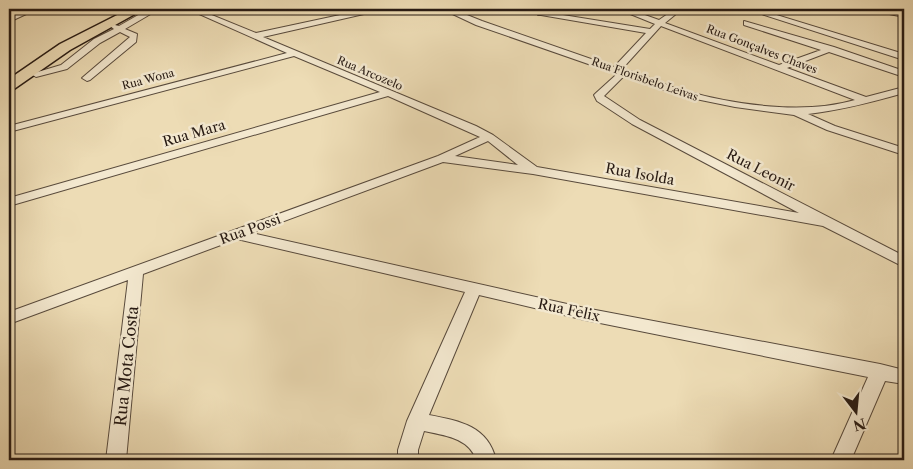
<svg xmlns="http://www.w3.org/2000/svg" width="913" height="469" viewBox="0 0 913 469" font-family="'Libre Caslon Text',serif">
<rect width="100%" height="100%" fill="#eddcb5"/>
<filter id="stains"><feTurbulence type="fractalNoise" baseFrequency=".004" numOctaves="4"/><feColorMatrix values="0 0 0 0 .2 0 0 0 0 .09 0 0 0 0 .02 0 0 0 .5 -.17"/></filter>
<radialGradient id="worn" r=".72"><stop offset=".6" stop-color="#630" stop-opacity="0"/><stop offset="1" stop-color="#630" stop-opacity=".3"/></radialGradient>
<g fill="none" stroke-linecap="round" stroke-linejoin="round">
<g stroke="#584a3c" stroke-width="2">
<g id="street">
<path d="M 28,9 L 37,9 L 9,22 L 9,17 Z"/>
<path d="M 188,9 L 197,9 L 256,33 L 368,9 L 380,9 L 377,11 L 263,37 L 476,126 L 493,135 L 537,167 L 799,213 L 632,124 L 597,101 L 594,95 L 596,93 L 617,74 L 476,25 L 442,9 L 452,9 L 482,21 L 614,67 L 646,33 L 541,15 L 538,15 L 538,11 L 650,29 L 655,24 L 618,9 L 628,9 L 659,20 L 675,9 L 682,9 L 665,23 L 779,65 L 821,50 L 744,25 L 744,21 L 834,47 L 904,71 L 904,77 L 829,52 L 787,68 L 866,97 L 904,87 L 904,93 C 872,102 842,110 808,114 L 835,126 L 904,148 L 904,155 L 827,130 L 794,115 L 735,107 L 681,96 L 624,76 L 604,96 L 640,120 L 904,256 L 904,267 L 823,226 L 533,174 L 443,162 L 252,233 L 585,308 L 880,364 L 904,370 L 904,384 L 885,381 L 851,460 L 831,460 L 868,377 L 585,320 L 479,295 L 429,415 C 460,421 488,426 496,460 L 476,460 C 470,438 443,435 424,431 L 418,450 L 418,460 L 398,460 L 398,450 L 407,421 L 465,292 L 237,239 L 143,274 L 126,460 L 106,460 L 128,280 L 9,324 L 9,312 L 438,156 L 480,137 L 388,96 L 9,206 L 9,198 L 380,92 L 294,56 L 9,132 L 9,126 L 287,53 ZM 661,26 L 855,100 C 803,115 734,105 682,90 C 667,86 634,70 622,69 ZM 488,141 L 518,165 L 455,156 Z"/>
<path d="M 746,9 L 757,9 L 904,54 L 904,60 Z"/>
<path d="M 865,9 L 880,9 L 904,13 L 904,17 Z"/>
<path d="M 147,10 L 154,12 L 125,29 L 137,34 L 136,42 L 90,80 L 87,81 L 82,78 L 130,37 L 120,32 L 100,43 L 67,69 L 36,77 L 31,74 L 61,65 L 94,39 L 114,29 L 110,26 L 111,24 L 119,26 Z"/>
</g>
</g>
<g stroke="#271a13" stroke-width="3">
<path id="primary" d="M 129,9 L 144,9 L 70,50 L 14,89 L 9,91 L 9,79 L 60,44 Z"/>
</g>
<use href="#street" fill="#f3e8cf" fill-rule="evenodd"/>
<use href="#primary" fill="#eddcb5" fill-rule="evenodd"/>
</g>
<g text-anchor="middle" stroke-width="5" stroke-linejoin="round" paint-order="stroke">
<g font-size="11" fill="#271a13" stroke="#f3e8cf">
<text transform="translate(762 49) rotate(21)" y="4">Rua Gonçalves Chaves</text>
<text transform="translate(370 73) rotate(23)" y="4">Rua Arcozelo</text>
<text transform="translate(148 79) rotate(-15)" y="4">Rua Wona</text>
<text transform="translate(645 79) rotate(19)" y="4">Rua Florisbelo Leivas</text>
</g>
<g font-size="14" fill="#271a13" stroke="#f3e8cf">
<text transform="translate(194 133) rotate(-16)" y="5">Rua Mara</text>
<text transform="translate(761 170) rotate(27)" y="5">Rua Leonir</text>
<text transform="translate(640 174) rotate(10)" y="5">Rua Isolda</text>
<text transform="translate(250 229) rotate(-20)" y="5">Rua Possi</text>
<text transform="translate(569 310) rotate(12)" y="5">Rua Felix</text>
</g>
<g font-size="16" fill="#271a13" stroke="#f3e8cf">
<text transform="translate(126 366) rotate(-84)" y="6">Rua Mota Costa</text>
</g>
</g>
<rect width="913" height="469" fill="none" stroke="#eddcb5" stroke-width="30"/>
<rect x="10" y="10" width="893" height="449" fill="none" stroke="#271a13" stroke-width="2.5"/>
<rect x="15" y="15" width="883" height="439" fill="none" stroke="#271a13"/>
<g transform="translate(856 412) rotate(164)" stroke="#f3e8cf" stroke-width="4" paint-order="stroke">
<path d="M0-4L9 19L0 12L-9 19Z" fill="#271a13"/>
<text y="-8" font-size="14" font-weight="bold" text-anchor="middle" fill="#271a13">N</text>
</g>
<rect width="100%" height="100%" filter="url(#stains)"/>
<rect width="100%" height="100%" fill="url(#worn)"/>
</svg>
